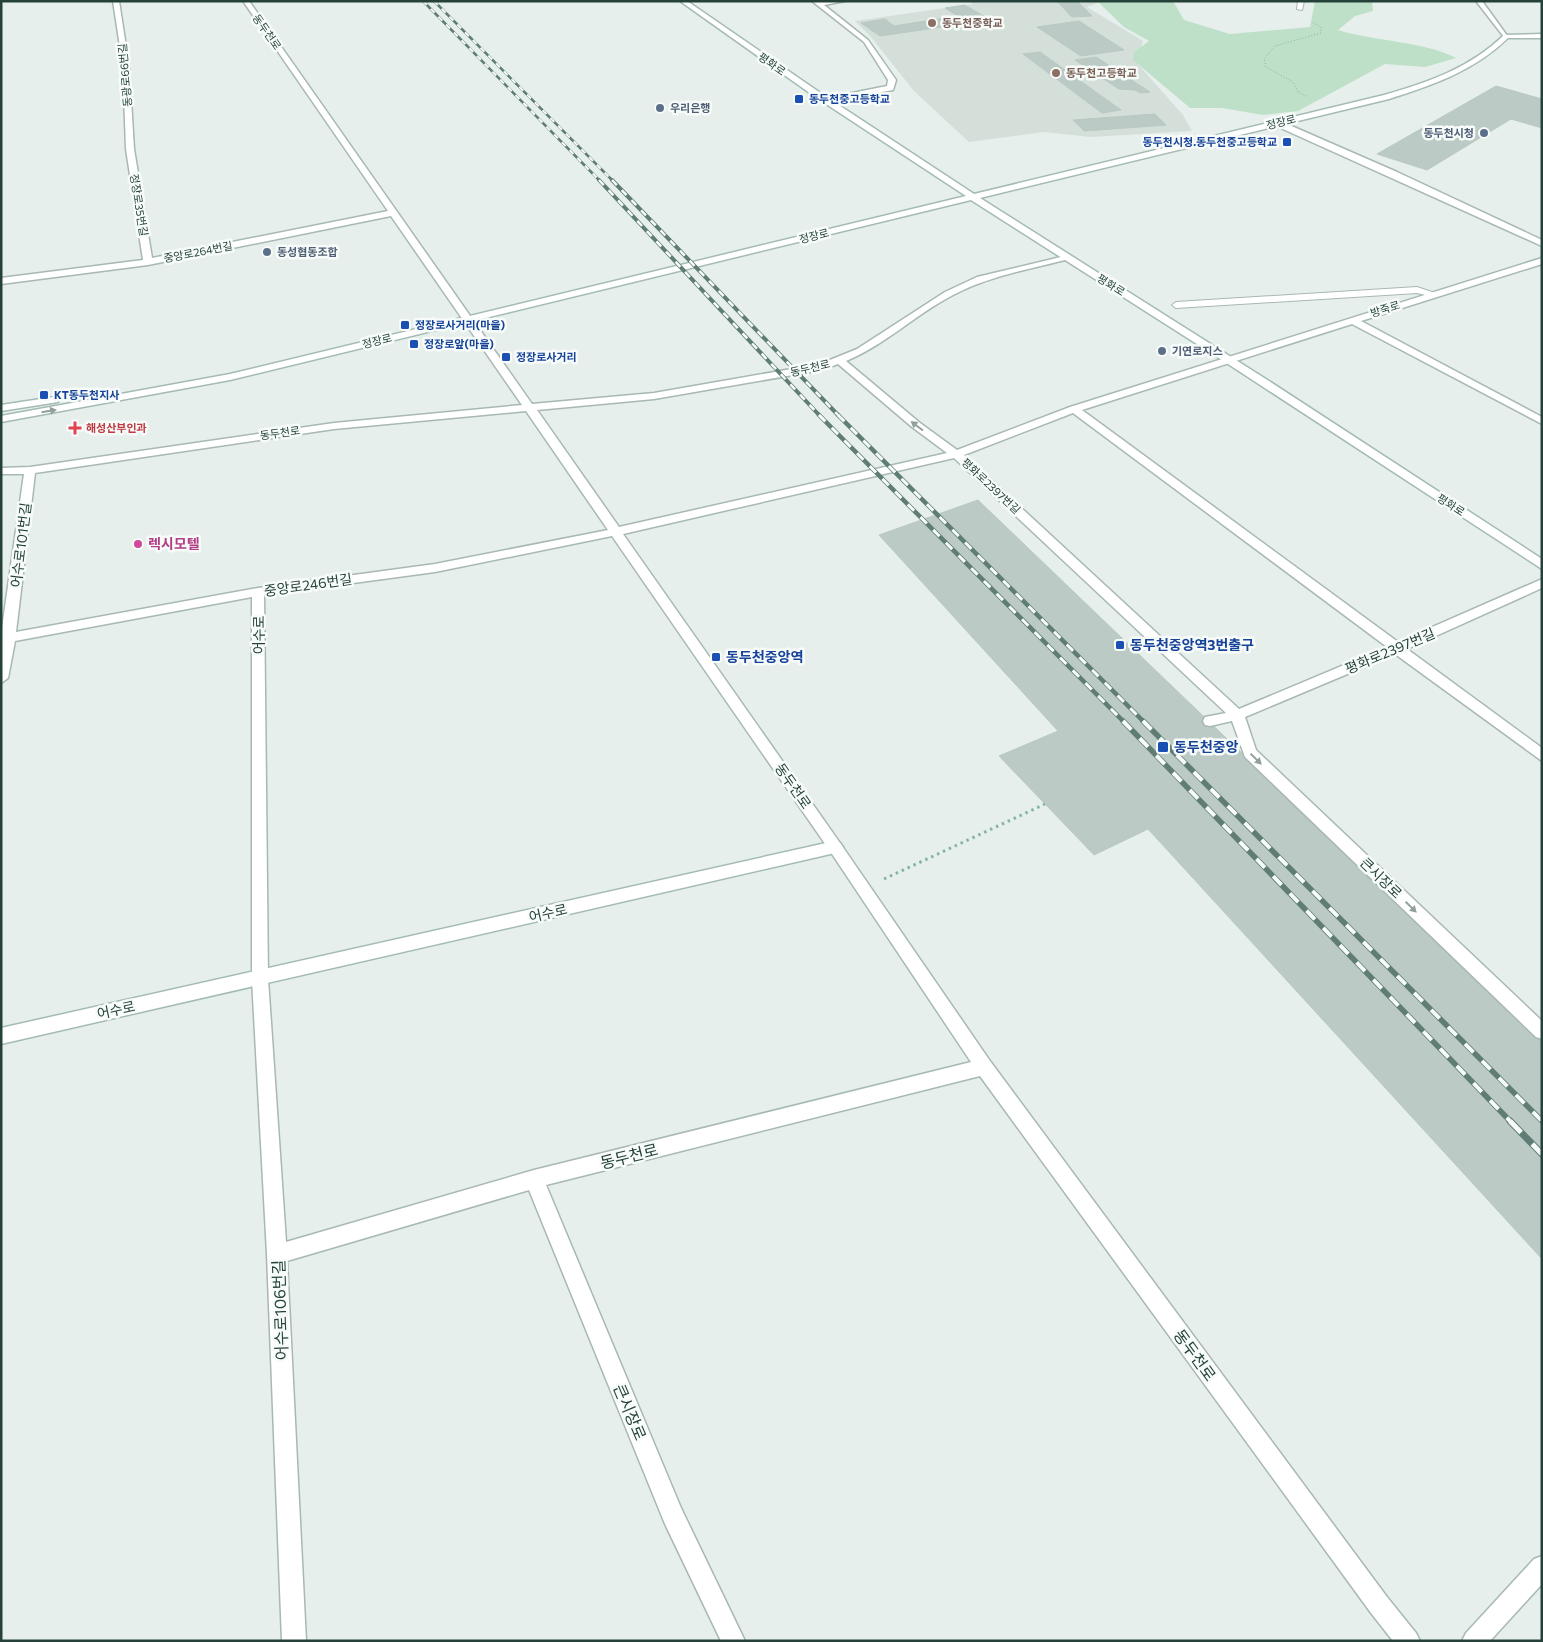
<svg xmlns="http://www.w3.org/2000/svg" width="1543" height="1642" viewBox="0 0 1543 1642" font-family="Commissioner,'Noto Sans KR',sans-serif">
<rect width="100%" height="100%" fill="#e6efeb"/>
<path fill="#d4dfda" d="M 966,1 L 1103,1 L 1087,7 L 1143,41 L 1136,62 L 1183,115 L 1192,131 L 1091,137 L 1043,132 L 969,142 L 914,91 L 871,37 L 855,21 L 973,4 Z"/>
<path fill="#bfe0c8" d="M 1097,1 L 1173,1 L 1184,20 L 1230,34 L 1310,27 L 1315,1 L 1372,1 L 1373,11 L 1355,16 L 1338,30 C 1373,41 1428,42 1456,58 L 1425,67 L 1385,64 L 1298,111 L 1263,115 L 1222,108 L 1190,108 L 1133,60 L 1134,52 L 1149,41 L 1124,27 Z"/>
<g fill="#bbcac4" stroke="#b8c9c2">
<path d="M 1057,1 L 1077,1 L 1092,16 L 1072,17 Z"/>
<path d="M 965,5 L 990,20 L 880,36 L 861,23 L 885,19 L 894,26 L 958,16 L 945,8 Z"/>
<path d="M 1079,21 L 1124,50 L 1081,56 L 1037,27 Z"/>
<path d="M 1040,52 L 1121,110 L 1102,113 L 1023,54 Z"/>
<path d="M 1096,57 L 1150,92 L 1140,93 L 1135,90 L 1119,89 L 1075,60 Z"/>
<path d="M 1496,86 L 1542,99 L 1542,128 L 1511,119 L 1427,170 L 1377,154 Z"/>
<path d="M 1155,114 L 1166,125 L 1084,131 L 1073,120 Z"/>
<path d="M 978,500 L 1542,1041 L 1542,1259 L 1148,829 L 1094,855 L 999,756 L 1058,731 L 879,535 Z"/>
</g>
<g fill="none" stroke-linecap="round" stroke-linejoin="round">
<g stroke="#a8b8b2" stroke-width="2">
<g id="lane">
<path d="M 1298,1 L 1304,1 L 1302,10 L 1297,9 Z"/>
<path d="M 1417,287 L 1438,294 L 1434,297 L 1417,293 L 1176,308 L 1172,305 L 1176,302 Z"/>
</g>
</g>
<g stroke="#a8b8b2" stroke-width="3">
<g id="street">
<path d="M 113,1 L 119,1 L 129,66 L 134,149 L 152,258 L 388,211 L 243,1 L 249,1 L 532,404 L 654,393 L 820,364 L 857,349 L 945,292 L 977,277 L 1069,255 L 1069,259 C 1030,269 989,276 953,295 C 916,314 885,345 846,361 L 920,423 L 957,450 L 1070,407 L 1542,258 L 1542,264 L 1361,321 L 1542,417 L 1542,424 L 1352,324 L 1082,410 L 1398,642 L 1542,579 L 1542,588 L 1407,649 L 1542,748 L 1542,761 L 1395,654 L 1245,717 L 1256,750 L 1542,1021 L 1542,1039 L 1536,1037 L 1245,757 L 1232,721 L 1210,726 L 1205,725 L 1203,721 L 1205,717 L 1226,713 L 954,458 L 623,534 L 840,843 L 990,1061 L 1387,1597 L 1416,1633 L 1420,1641 L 1393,1641 L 1371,1613 L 980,1076 L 546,1185 L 681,1508 L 745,1641 L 721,1641 L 665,1524 L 529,1190 L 287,1261 L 306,1641 L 282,1641 L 267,1254 L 252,979 L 252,597 L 15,641 L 8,678 L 1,683 L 1,635 L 24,474 L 1,474 L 1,468 L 30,467 L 334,423 L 522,405 L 391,216 L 148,265 L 1,284 L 1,278 L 143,260 L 126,149 L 123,66 ZM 838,364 L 912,427 L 947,453 L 619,527 L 537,410 L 654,399 L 822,370 ZM 526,411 L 608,530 L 435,564 L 258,588 L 16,632 L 35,473 L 334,429 ZM 1073,413 L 1387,647 L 1239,709 L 964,455 ZM 612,536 L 830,851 L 971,1062 L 534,1170 L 286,1242 L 268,979 L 264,595 L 435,572 Z"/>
<path d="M 812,1 L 845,1 L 824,5 L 868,40 L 896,80 L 893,90 L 822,103 L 822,99 L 887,86 L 888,80 L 864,42 Z"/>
<path d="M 1476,1 L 1482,1 L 1508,37 L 1504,37 Z"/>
<path d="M 1274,121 L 1280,121 L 1397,172 L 1542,240 L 1542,246 L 1274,125 Z"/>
<path d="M 1542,1556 L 1542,1584 L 1490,1641 L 1462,1641 L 1466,1633 L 1534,1559 Z"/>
</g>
</g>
<g stroke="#a4bbb3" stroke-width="3">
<g id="secondary">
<path d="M 680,1 L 687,1 L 819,92 L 974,194 L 1384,95 C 1429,82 1470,68 1504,35 L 1542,34 L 1542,38 L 1508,38 C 1474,71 1433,85 1389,99 L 980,198 L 1269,381 L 1542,559 L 1542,569 L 1222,360 L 971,200 L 230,380 L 1,422 L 1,416 L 230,374 L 966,196 L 814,96 Z"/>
<path d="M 54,397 L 58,398 L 58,402 L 1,411 L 1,405 Z"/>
<path d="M 835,841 L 840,843 L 843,847 L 840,851 L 835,853 L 1,1044 L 1,1028 Z"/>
</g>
</g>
<path stroke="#86b3a5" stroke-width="1" stroke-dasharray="1 2" stroke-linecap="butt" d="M 1306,96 L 1298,92 L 1293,82 L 1266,67 L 1264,59 L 1275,46 L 1321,33 L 1321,27 L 1312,22"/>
<path stroke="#86b3a5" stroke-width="3" stroke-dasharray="2.5 4" stroke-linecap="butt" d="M 884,879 L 1045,804"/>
<use href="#lane" fill="#fff" fill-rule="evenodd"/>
<use href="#street" fill="#fff" fill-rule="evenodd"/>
<use href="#secondary" fill="#fff" fill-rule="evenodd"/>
<g stroke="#5f7d75" stroke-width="2.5">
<g id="rail-far4">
<path d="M 423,1 L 600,181"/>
<path d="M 434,1 L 613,181"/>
</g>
</g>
<g stroke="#5f7d75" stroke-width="4">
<g id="rail-far3">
<path d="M 599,180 L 820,416"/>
<path d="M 612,180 L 839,416"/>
</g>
</g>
<g stroke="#5f7d75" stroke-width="4.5">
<g id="rail-far2">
<path d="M 819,415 L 1125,723"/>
<path d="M 838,415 L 1145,723"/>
</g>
</g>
<g stroke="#5f7d75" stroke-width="5.5">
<g id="rail-far1">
<path d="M 1123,721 L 1511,1122"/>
<path d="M 1143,721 L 1542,1121"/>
</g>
</g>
<g stroke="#5f7d75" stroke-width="7">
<path id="rail" d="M 1510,1121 L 1542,1154"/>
</g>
<use href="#rail-far4" stroke="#f7fbf9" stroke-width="2" stroke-dasharray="5.5" stroke-linecap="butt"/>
<use href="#rail-far3" stroke="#f7fbf9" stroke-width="2.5" stroke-dasharray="7" stroke-linecap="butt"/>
<use href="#rail-far2" stroke="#f7fbf9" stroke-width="3" stroke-dasharray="9" stroke-linecap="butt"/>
<use href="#rail-far1" stroke="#f7fbf9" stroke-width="4" stroke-dasharray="12" stroke-linecap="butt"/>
<use href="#rail" stroke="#f7fbf9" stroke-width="5" stroke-dasharray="16" stroke-linecap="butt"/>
</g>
<defs><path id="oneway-solid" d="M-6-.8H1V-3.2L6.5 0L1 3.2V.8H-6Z" transform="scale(1.25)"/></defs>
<g fill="#92a09c">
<use href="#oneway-solid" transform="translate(49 411) rotate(-9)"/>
<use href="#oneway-solid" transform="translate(917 426) rotate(-143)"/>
<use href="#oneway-solid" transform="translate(1256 759) rotate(44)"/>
<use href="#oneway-solid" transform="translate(1411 907) rotate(44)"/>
</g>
<g fill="#8d6e63" stroke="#f7fbf9" stroke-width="2">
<circle cx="932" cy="23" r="5"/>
<circle cx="1056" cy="73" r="5"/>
</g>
<g fill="#1a4fb4" stroke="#f7fbf9" stroke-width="2">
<rect x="794" y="94" width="10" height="10" rx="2.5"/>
<rect x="1282" y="137" width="10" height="10" rx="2.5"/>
<rect x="400" y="320" width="10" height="10" rx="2.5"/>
<rect x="409" y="339" width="10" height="10" rx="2.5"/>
<rect x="501" y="352" width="10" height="10" rx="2.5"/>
<rect x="39" y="390" width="10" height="10" rx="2.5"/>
<rect x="1115" y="640" width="10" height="10" rx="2.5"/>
<rect x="711" y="652" width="10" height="10" rx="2.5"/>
<rect x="1157" y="741" width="12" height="12" rx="2.5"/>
</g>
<g fill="#5c6f8a" stroke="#f7fbf9" stroke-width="2">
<circle cx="660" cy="108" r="5"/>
<circle cx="1484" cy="133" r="5"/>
<circle cx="267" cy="252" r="5"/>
<circle cx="1162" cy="351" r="5"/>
</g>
<path fill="#e0444e" stroke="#f7fbf9" stroke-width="2" d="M72.5 420.5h5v5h5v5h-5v5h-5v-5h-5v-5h5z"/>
<circle fill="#d1479c" stroke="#f7fbf9" stroke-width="2" cx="138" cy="544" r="5"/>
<g text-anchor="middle" stroke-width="5" stroke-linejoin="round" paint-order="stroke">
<g font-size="11" font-weight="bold" fill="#785e54" stroke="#f7fbf9" text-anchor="start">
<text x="942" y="27">동두천중학교</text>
<text x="1066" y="77">동두천고등학교</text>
</g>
<g font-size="11" fill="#24423a" stroke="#f7fbf9">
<text transform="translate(267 32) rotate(55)" y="4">동두천로</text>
<text transform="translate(772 64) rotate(35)" y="4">평화로</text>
<text transform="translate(125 75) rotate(-95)" y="4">동광로66번길</text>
<text transform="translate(1281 122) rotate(-14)" y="4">정장로</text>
<text transform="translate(139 205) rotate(81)" y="4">정장로35번길</text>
<text transform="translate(814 236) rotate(-14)" y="4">정장로</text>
<text transform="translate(198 252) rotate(-11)" y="4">중앙로264번길</text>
<text transform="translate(1111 285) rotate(32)" y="4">평화로</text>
<text transform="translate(1385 309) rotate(-17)" y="4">방죽로</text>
<text transform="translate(377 341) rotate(-14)" y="4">정장로</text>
<text transform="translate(810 368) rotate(-13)" y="4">동두천로</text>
<text transform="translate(280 433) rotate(-8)" y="4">동두천로</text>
<text transform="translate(991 486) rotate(43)" y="4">평화로2397번길</text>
<text transform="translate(1451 505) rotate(33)" y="4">평화로</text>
</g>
<g font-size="11" font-weight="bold" fill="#164399" stroke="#f7fbf9" text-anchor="start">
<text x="809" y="103">동두천중고등학교</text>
<text x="1277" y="146" text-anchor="end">동두천시청.동두천중고등학교</text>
<text x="415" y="329">정장로사거리(마을)</text>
<text x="424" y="348">정장로앞(마을)</text>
<text x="516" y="361">정장로사거리</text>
<text x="54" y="399">KT동두천지사</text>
</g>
<g font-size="11" font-weight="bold" fill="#4e5e75" stroke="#f7fbf9" text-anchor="start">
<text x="670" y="112">우리은행</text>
<text x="1474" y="137" text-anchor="end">동두천시청</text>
<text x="277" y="256">동성협동조합</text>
<text x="1172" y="355">기연로지스</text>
</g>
<g font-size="11" font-weight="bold" fill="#be3a42" stroke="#f7fbf9" text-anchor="start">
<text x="86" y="432">해성산부인과</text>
</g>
<g font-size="14" font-weight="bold" fill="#b23c85" stroke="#f7fbf9" text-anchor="start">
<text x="148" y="549">렉시모텔</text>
</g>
<g font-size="14" fill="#24423a" stroke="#f7fbf9">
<text transform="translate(21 545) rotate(-83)" y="5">어수로101번길</text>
<text transform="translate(308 585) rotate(-8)" y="5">중앙로246번길</text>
<text transform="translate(259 635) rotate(-90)" y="5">어수로</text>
<text transform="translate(1390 651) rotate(-23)" y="5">평화로2397번길</text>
<text transform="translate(793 786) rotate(55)" y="5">동두천로</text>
<text transform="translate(1381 878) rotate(44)" y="5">큰시장로</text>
<text transform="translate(548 913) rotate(-13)" y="5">어수로</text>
<text transform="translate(116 1010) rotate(-12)" y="5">어수로</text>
</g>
<g font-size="14" font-weight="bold" fill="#164399" stroke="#f7fbf9" text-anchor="start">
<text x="1130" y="650">동두천중앙역3번출구</text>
<text x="726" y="662">동두천중앙역</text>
<text x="1174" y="752">동두천중앙</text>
</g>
<g font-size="16" fill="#24423a" stroke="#f7fbf9">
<text transform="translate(629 1156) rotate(-14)" y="6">동두천로</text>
<text transform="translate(280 1310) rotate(-92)" y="6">어수로106번길</text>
<text transform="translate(1195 1355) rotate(54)" y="6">동두천로</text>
<text transform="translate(630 1412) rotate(67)" y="6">큰시장로</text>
</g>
</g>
<rect width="1543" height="1642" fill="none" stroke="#24423a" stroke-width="5"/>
</svg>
